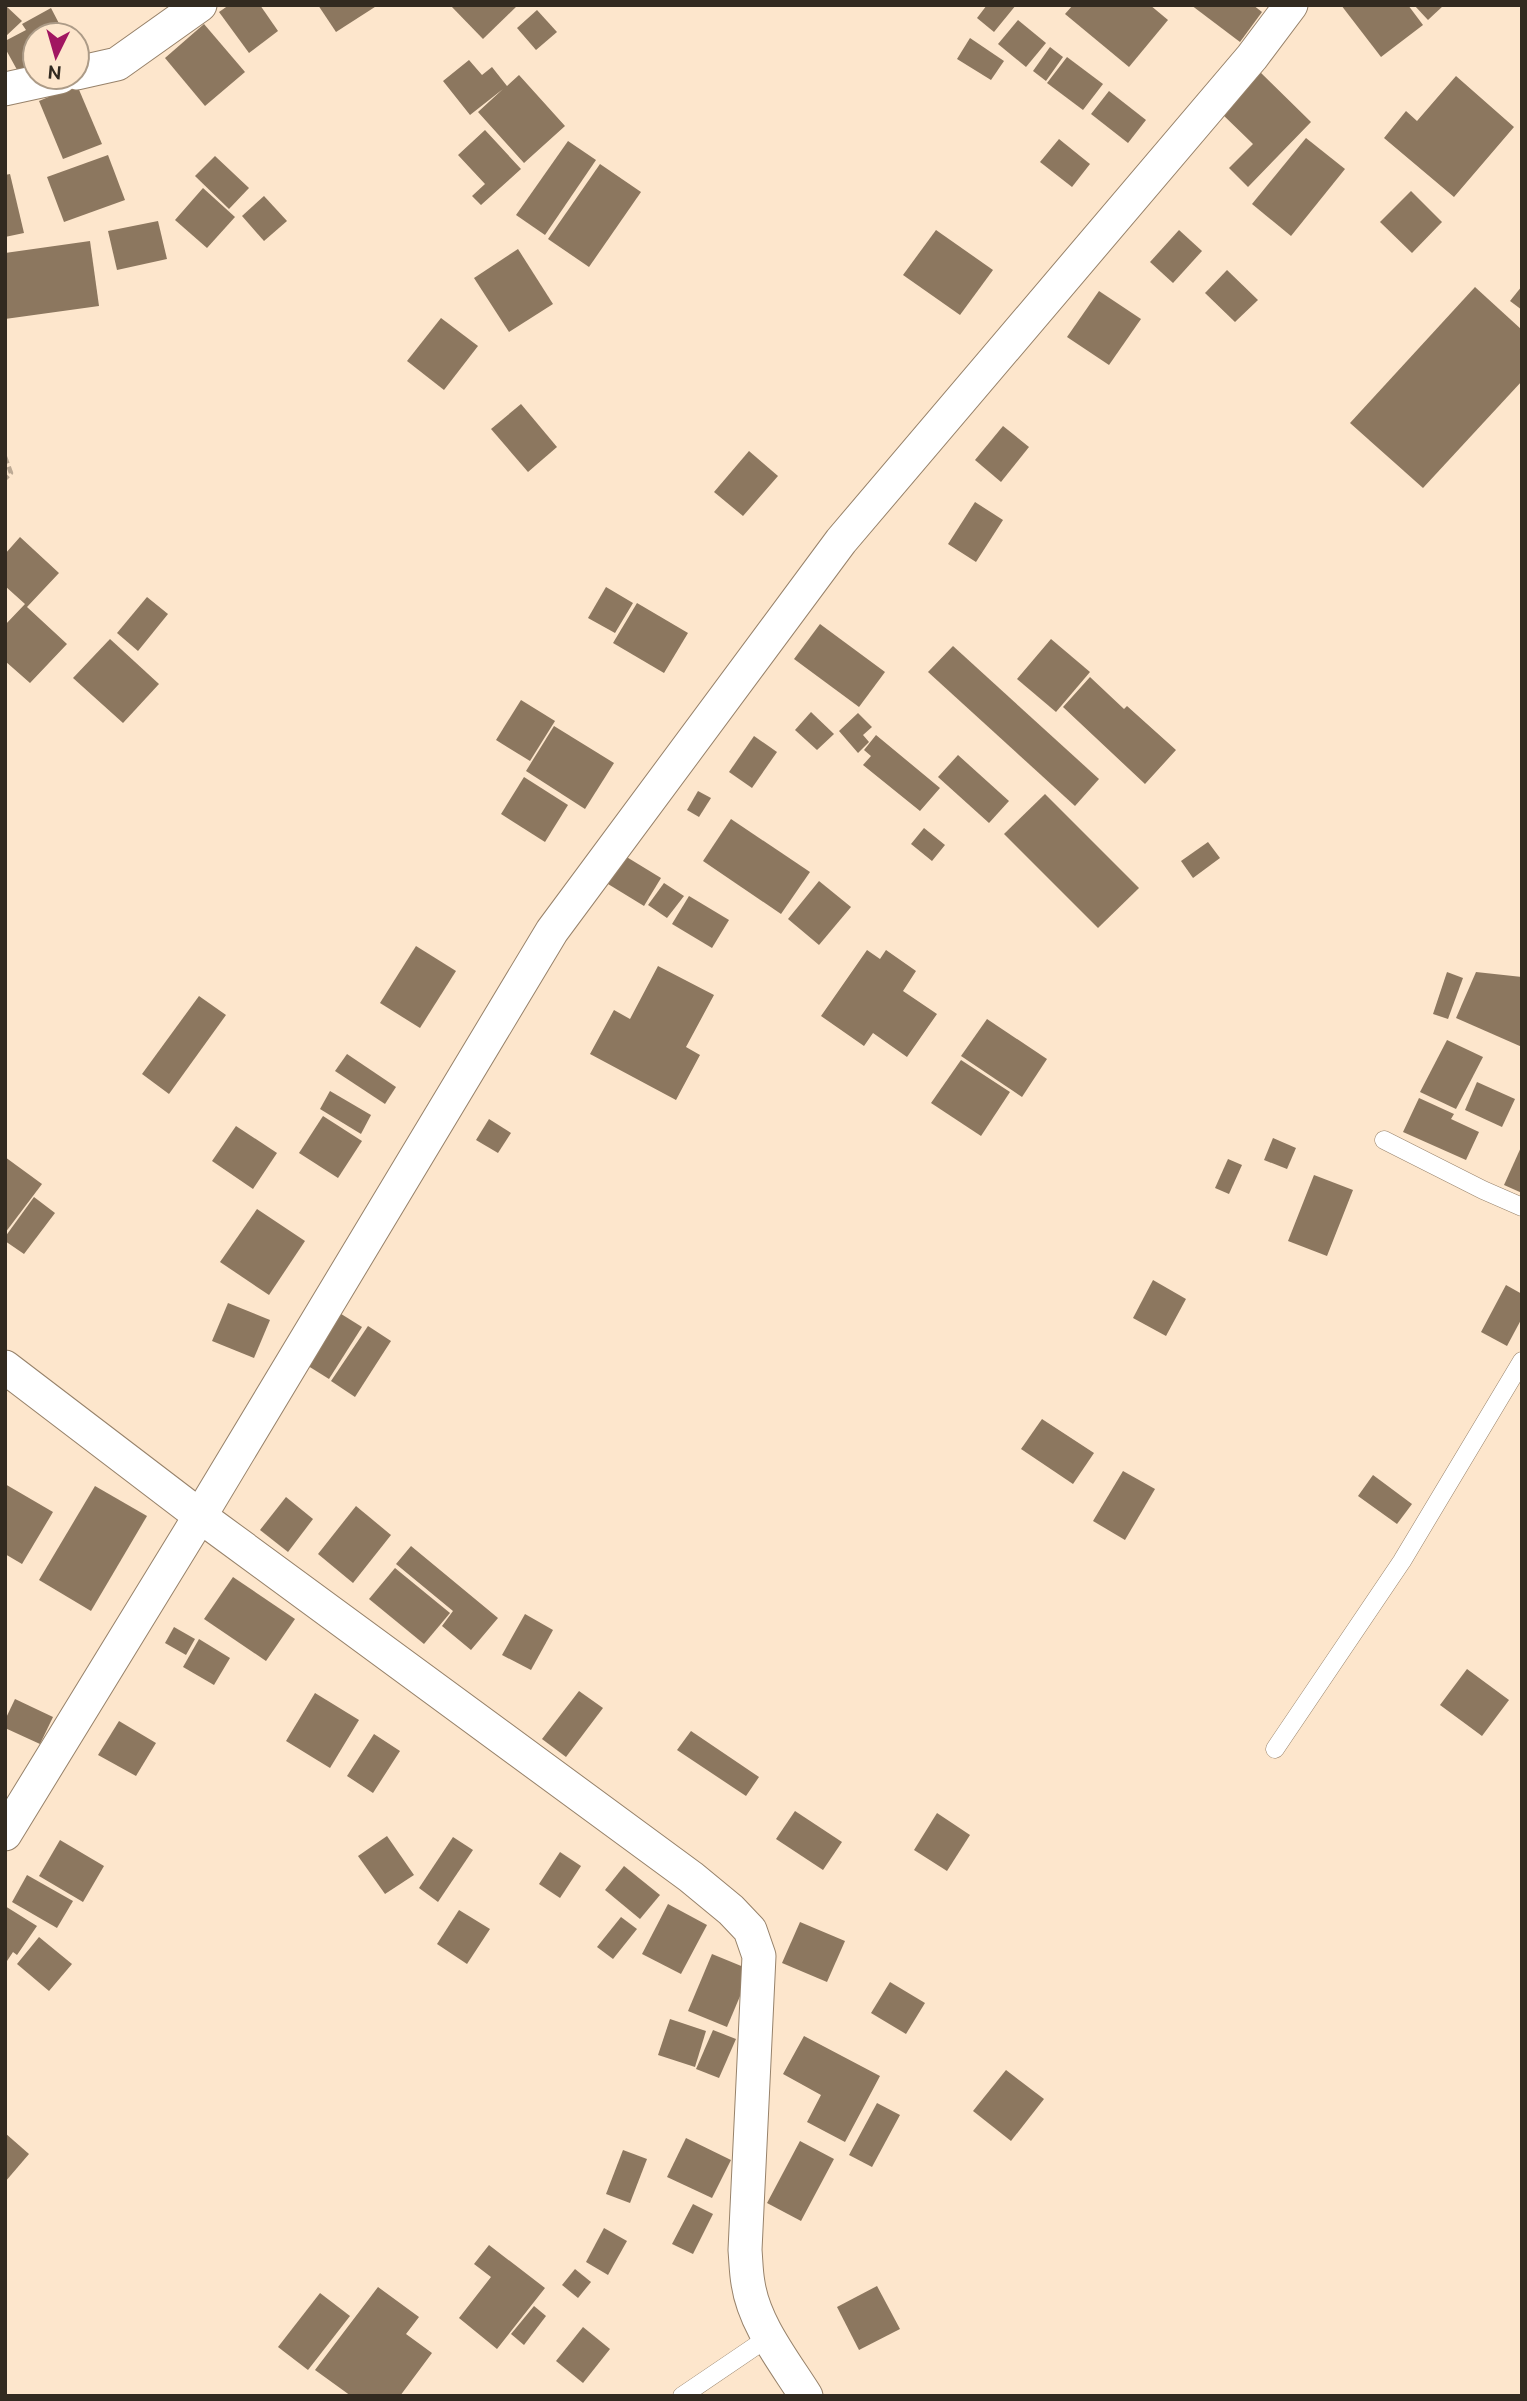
<svg xmlns="http://www.w3.org/2000/svg" width="1527" height="2401" viewBox="0 0 1527 2401" font-family="Ubuntu,sans-serif">
<rect width="100%" height="100%" fill="#fde6cc"/>
<g fill="#8c775f">
<path d="M 5,5 L 22,21 L 5,37 Z"/>
<path d="M 229,5 L 260,5 L 278,31 L 249,53 L 219,12 Z"/>
<path d="M 318,5 L 378,5 L 336,32 Z"/>
<path d="M 450,5 L 518,5 L 483,39 Z"/>
<path d="M 987,5 L 1016,5 L 994,32 L 977,18 Z"/>
<path d="M 1073,5 L 1150,5 L 1168,20 L 1129,67 L 1065,14 Z"/>
<path d="M 1191,5 L 1253,5 L 1262,12 L 1240,42 Z"/>
<path d="M 1341,5 L 1408,5 L 1423,25 L 1381,57 Z"/>
<path d="M 1414,5 L 1444,5 L 1428,20 Z"/>
<path d="M 51,8 L 65,35 L 35,35 L 35,69 L 21,77 L 5,48 L 5,41 L 26,30 L 22,24 Z"/>
<path d="M 537,10 L 557,32 L 536,50 L 517,28 Z"/>
<path d="M 1018,20 L 1046,43 L 1026,67 L 998,44 Z"/>
<path d="M 204,24 L 245,72 L 205,106 L 165,58 Z"/>
<path d="M 970,38 L 1004,61 L 991,80 L 957,59 Z"/>
<path d="M 1050,47 L 1063,57 L 1046,81 L 1033,71 Z"/>
<path d="M 1067,57 L 1103,84 L 1083,110 L 1047,83 Z"/>
<path d="M 469,60 L 482,75 L 492,67 L 507,86 L 519,75 L 565,126 L 524,163 L 478,112 L 503,89 L 470,115 L 443,81 Z"/>
<path d="M 1258,70 L 1311,122 L 1248,187 L 1229,168 L 1253,144 L 1219,111 Z"/>
<path d="M 1456,76 L 1514,127 L 1454,197 L 1384,138 L 1406,111 L 1417,121 Z"/>
<path d="M 77,85 L 102,144 L 63,159 L 39,101 Z"/>
<path d="M 1109,91 L 1146,120 L 1128,143 L 1091,114 Z"/>
<path d="M 485,130 L 521,169 L 481,205 L 472,196 L 485,184 L 458,155 Z"/>
<path d="M 1306,138 L 1345,169 L 1291,236 L 1252,204 Z"/>
<path d="M 1059,139 L 1090,164 L 1072,187 L 1040,162 Z"/>
<path d="M 568,141 L 596,160 L 545,235 L 516,215 Z"/>
<path d="M 108,155 L 125,200 L 64,222 L 47,177 Z"/>
<path d="M 215,156 L 249,188 L 229,209 L 195,176 Z"/>
<path d="M 600,164 L 641,192 L 589,267 L 548,239 Z"/>
<path d="M 10,174 L 24,233 L 5,237 L 5,175 Z"/>
<path d="M 203,188 L 235,217 L 207,248 L 175,220 Z"/>
<path d="M 1411,191 L 1442,222 L 1412,253 L 1380,222 Z"/>
<path d="M 264,196 L 287,221 L 264,241 L 242,216 Z"/>
<path d="M 158,221 L 167,259 L 117,270 L 108,231 Z"/>
<path d="M 936,230 L 993,270 L 960,315 L 903,275 Z"/>
<path d="M 1179,230 L 1202,251 L 1173,283 L 1150,262 Z"/>
<path d="M 90,241 L 99,306 L 5,319 L 5,253 Z"/>
<path d="M 518,249 L 553,304 L 509,332 L 474,278 Z"/>
<path d="M 1227,270 L 1258,300 L 1235,322 L 1205,293 Z"/>
<path d="M 1522,286 L 1522,310 L 1510,301 Z"/>
<path d="M 1475,287 L 1522,330 L 1522,381 L 1423,488 L 1350,423 Z"/>
<path d="M 1099,291 L 1141,319 L 1109,365 L 1067,337 Z"/>
<path d="M 441,318 L 478,346 L 444,390 L 407,361 Z"/>
<path d="M 521,404 L 557,447 L 528,472 L 491,429 Z"/>
<path d="M 1003,426 L 1029,447 L 1001,482 L 975,460 Z"/>
<path d="M 749,451 L 778,476 L 743,516 L 714,492 Z"/>
<path d="M 975,502 L 1003,520 L 976,562 L 948,544 Z"/>
<path d="M 20,537 L 59,573 L 27,607 L 67,644 L 30,683 L 5,661 L 5,625 L 25,604 L 5,586 L 5,554 Z"/>
<path d="M 606,587 L 633,603 L 615,633 L 588,618 Z"/>
<path d="M 147,597 L 168,614 L 138,651 L 117,633 Z"/>
<path d="M 637,603 L 688,633 L 664,673 L 613,643 Z"/>
<path d="M 820,624 L 885,672 L 859,707 L 794,659 Z"/>
<path d="M 110,639 L 159,684 L 123,723 L 73,678 Z"/>
<path d="M 1051,639 L 1090,672 L 1056,712 L 1017,679 Z"/>
<path d="M 953,646 L 1099,779 L 1075,806 L 928,672 Z"/>
<path d="M 1090,677 L 1124,709 L 1127,706 L 1176,750 L 1145,784 L 1063,707 Z"/>
<path d="M 521,700 L 555,721 L 530,761 L 496,740 Z"/>
<path d="M 811,712 L 834,734 L 817,750 L 795,730 Z"/>
<path d="M 858,713 L 872,727 L 863,735 L 869,742 L 858,753 L 839,731 Z"/>
<path d="M 554,726 L 614,763 L 585,809 L 526,771 Z"/>
<path d="M 876,735 L 940,788 L 920,811 L 863,765 L 871,756 L 864,750 Z"/>
<path d="M 754,736 L 777,752 L 752,788 L 729,772 Z"/>
<path d="M 958,755 L 1009,801 L 989,823 L 938,777 Z"/>
<path d="M 524,777 L 568,805 L 545,842 L 501,814 Z"/>
<path d="M 698,791 L 711,798 L 699,817 L 687,810 Z"/>
<path d="M 1045,794 L 1139,888 L 1098,928 L 1004,834 Z"/>
<path d="M 731,819 L 810,872 L 781,914 L 703,861 Z"/>
<path d="M 924,828 L 945,845 L 932,861 L 911,844 Z"/>
<path d="M 1208,842 L 1220,858 L 1193,878 L 1181,861 Z"/>
<path d="M 625,856 L 661,878 L 644,906 L 608,884 Z"/>
<path d="M 819,881 L 851,907 L 819,945 L 788,919 Z"/>
<path d="M 664,883 L 684,896 L 667,918 L 648,905 Z"/>
<path d="M 689,896 L 729,920 L 712,948 L 672,924 Z"/>
<path d="M 416,946 L 456,971 L 420,1028 L 380,1003 Z"/>
<path d="M 867,950 L 880,959 L 886,950 L 916,971 L 903,991 L 937,1014 L 907,1057 L 873,1033 L 864,1046 L 821,1016 Z"/>
<path d="M 658,966 L 714,995 L 686,1047 L 700,1055 L 676,1100 L 590,1054 L 614,1010 L 630,1019 Z"/>
<path d="M 1447,972 L 1463,978 L 1448,1019 L 1433,1014 Z"/>
<path d="M 1476,972 L 1522,977 L 1522,1047 L 1456,1018 Z"/>
<path d="M 199,996 L 226,1015 L 169,1094 L 142,1074 Z"/>
<path d="M 987,1019 L 1047,1059 L 1022,1097 L 961,1056 Z"/>
<path d="M 1447,1040 L 1483,1057 L 1456,1109 L 1420,1092 Z"/>
<path d="M 347,1054 L 396,1087 L 385,1104 L 335,1071 Z"/>
<path d="M 961,1060 L 1010,1092 L 981,1136 L 931,1103 Z"/>
<path d="M 1477,1082 L 1515,1099 L 1502,1127 L 1465,1110 Z"/>
<path d="M 330,1091 L 371,1115 L 361,1134 L 320,1109 Z"/>
<path d="M 1419,1098 L 1454,1114 L 1451,1119 L 1479,1132 L 1466,1160 L 1403,1132 Z"/>
<path d="M 323,1116 L 362,1141 L 338,1178 L 299,1153 Z"/>
<path d="M 489,1119 L 511,1133 L 498,1153 L 476,1140 Z"/>
<path d="M 236,1126 L 277,1153 L 253,1189 L 212,1161 Z"/>
<path d="M 1273,1138 L 1296,1148 L 1287,1169 L 1264,1160 Z"/>
<path d="M 1522,1145 L 1522,1193 L 1504,1185 Z"/>
<path d="M 5,1157 L 42,1184 L 5,1233 Z"/>
<path d="M 1228,1159 L 1242,1165 L 1229,1194 L 1215,1188 Z"/>
<path d="M 1314,1175 L 1353,1190 L 1327,1256 L 1288,1241 Z"/>
<path d="M 34,1197 L 55,1213 L 24,1254 L 5,1241 L 5,1237 Z"/>
<path d="M 257,1209 L 305,1241 L 269,1295 L 220,1262 Z"/>
<path d="M 1153,1280 L 1186,1299 L 1166,1336 L 1133,1318 Z"/>
<path d="M 1506,1285 L 1522,1294 L 1522,1318 L 1507,1346 L 1481,1332 Z"/>
<path d="M 228,1303 L 270,1320 L 254,1358 L 212,1341 Z"/>
<path d="M 338,1312 L 362,1327 L 329,1379 L 305,1364 Z"/>
<path d="M 368,1326 L 391,1341 L 355,1397 L 331,1381 Z"/>
<path d="M 1042,1419 L 1094,1453 L 1073,1484 L 1021,1449 Z"/>
<path d="M 1123,1471 L 1155,1489 L 1125,1540 L 1093,1521 Z"/>
<path d="M 1373,1475 L 1412,1504 L 1397,1524 L 1358,1496 Z"/>
<path d="M 5,1484 L 53,1512 L 22,1564 L 5,1554 Z"/>
<path d="M 95,1486 L 147,1516 L 91,1611 L 39,1580 Z"/>
<path d="M 286,1497 L 313,1519 L 288,1552 L 260,1530 Z"/>
<path d="M 356,1506 L 391,1535 L 353,1583 L 318,1554 Z"/>
<path d="M 411,1546 L 498,1618 L 471,1650 L 442,1626 L 453,1611 L 396,1564 Z"/>
<path d="M 395,1568 L 450,1613 L 424,1644 L 369,1599 Z"/>
<path d="M 233,1577 L 295,1619 L 266,1661 L 204,1619 Z"/>
<path d="M 525,1614 L 553,1630 L 531,1670 L 502,1655 Z"/>
<path d="M 174,1627 L 195,1639 L 186,1655 L 165,1643 Z"/>
<path d="M 199,1639 L 230,1658 L 214,1685 L 183,1667 Z"/>
<path d="M 1467,1669 L 1509,1700 L 1482,1736 L 1440,1705 Z"/>
<path d="M 579,1691 L 603,1708 L 566,1757 L 542,1739 Z"/>
<path d="M 315,1693 L 359,1720 L 330,1768 L 286,1741 Z"/>
<path d="M 15,1699 L 53,1717 L 40,1744 L 5,1728 L 5,1720 Z"/>
<path d="M 119,1721 L 156,1743 L 136,1776 L 98,1755 Z"/>
<path d="M 691,1731 L 759,1777 L 746,1796 L 677,1750 Z"/>
<path d="M 374,1734 L 400,1751 L 373,1793 L 347,1776 Z"/>
<path d="M 795,1811 L 842,1842 L 823,1870 L 776,1839 Z"/>
<path d="M 937,1813 L 970,1835 L 947,1871 L 914,1850 Z"/>
<path d="M 387,1836 L 414,1875 L 385,1894 L 358,1856 Z"/>
<path d="M 453,1837 L 473,1850 L 438,1902 L 419,1888 Z"/>
<path d="M 60,1840 L 104,1866 L 83,1902 L 39,1876 Z"/>
<path d="M 560,1852 L 581,1866 L 560,1898 L 539,1884 Z"/>
<path d="M 624,1866 L 660,1895 L 640,1919 L 605,1890 Z"/>
<path d="M 27,1875 L 73,1901 L 57,1928 L 12,1902 Z"/>
<path d="M 668,1904 L 707,1925 L 681,1974 L 642,1954 Z"/>
<path d="M 5,1906 L 37,1926 L 17,1955 L 13,1952 L 5,1964 Z"/>
<path d="M 459,1910 L 490,1929 L 467,1964 L 437,1944 Z"/>
<path d="M 621,1917 L 637,1929 L 613,1959 L 597,1947 Z"/>
<path d="M 800,1922 L 845,1941 L 827,1982 L 782,1963 Z"/>
<path d="M 39,1937 L 72,1964 L 49,1991 L 17,1964 Z"/>
<path d="M 712,1954 L 751,1970 L 727,2027 L 688,2011 Z"/>
<path d="M 890,1982 L 925,2003 L 906,2034 L 871,2013 Z"/>
<path d="M 670,2019 L 706,2031 L 695,2067 L 658,2055 Z"/>
<path d="M 713,2030 L 736,2039 L 719,2078 L 696,2069 Z"/>
<path d="M 804,2036 L 880,2076 L 845,2142 L 807,2122 L 821,2095 L 783,2074 Z"/>
<path d="M 1006,2070 L 1044,2099 L 1011,2141 L 973,2111 Z"/>
<path d="M 877,2103 L 900,2115 L 872,2167 L 849,2155 Z"/>
<path d="M 5,2133 L 29,2154 L 5,2182 Z"/>
<path d="M 686,2138 L 731,2160 L 712,2198 L 667,2177 Z"/>
<path d="M 800,2141 L 834,2159 L 801,2221 L 767,2203 Z"/>
<path d="M 623,2150 L 647,2159 L 630,2203 L 606,2194 Z"/>
<path d="M 693,2204 L 713,2214 L 693,2254 L 672,2244 Z"/>
<path d="M 604,2228 L 627,2241 L 608,2275 L 586,2262 Z"/>
<path d="M 489,2245 L 545,2288 L 497,2349 L 459,2318 L 491,2277 L 474,2264 Z"/>
<path d="M 575,2269 L 591,2282 L 578,2298 L 562,2285 Z"/>
<path d="M 877,2286 L 900,2329 L 859,2350 L 837,2307 Z"/>
<path d="M 378,2287 L 419,2317 L 406,2334 L 432,2353 L 400,2396 L 351,2396 L 315,2370 Z"/>
<path d="M 320,2293 L 350,2316 L 308,2370 L 278,2347 Z"/>
<path d="M 534,2306 L 546,2316 L 524,2345 L 511,2334 Z"/>
<path d="M 583,2327 L 610,2349 L 583,2383 L 556,2361 Z"/>
</g>
<g fill="none" stroke-linecap="round" stroke-linejoin="round">
<g stroke="#97826a" stroke-width="19">
<g id="service">
<path d="M 1384,1140 L 1483,1190 L 1522,1207"/>
<path d="M 1275,1749 L 1402,1561 L 1522,1361"/>
<path d="M 682,2396 L 769,2337"/>
</g>
</g>
<g stroke="#97826a" stroke-width="35">
<g id="minor">
<path d="M 77,73 L 117,64 L 200,5"/>
<path d="M 5,89 L 60,77"/>
<path d="M 5,1367 L 212,1525 L 691,1877 L 731,1910 L 750,1930 L 759,1956 L 745,2250 C 746,2261 746,2272 748,2283 C 754,2324 784,2361 806,2396"/>
<path d="M 5,1834 L 200,1516 L 552,931 L 841,541 L 1252,57 L 1291,5"/>
</g>
</g>
<path stroke="#bdaa95" stroke-width="4.5" stroke-dasharray="7 3.5" stroke-linecap="butt" d="M 5,457 L 11,473 L 5,479"/>
<use href="#service" stroke="#fff" stroke-width="18"/>
<use href="#minor" stroke="#fff" stroke-width="33"/>
</g>
<rect width="1527" height="2401" fill="none" stroke="#322a20" stroke-width="14"/>
<g transform="translate(56 56) rotate(185)"><circle r="33" fill="#fde6cc" stroke="#ac9b87" stroke-width="2"/>
<path d="M0-5L12 26L0 18L-12 26Z" fill="#a11661"/>
<text y="-10" font-size="19" font-weight="bold" text-anchor="middle" fill="#322a20">N</text>
</g>
</svg>
